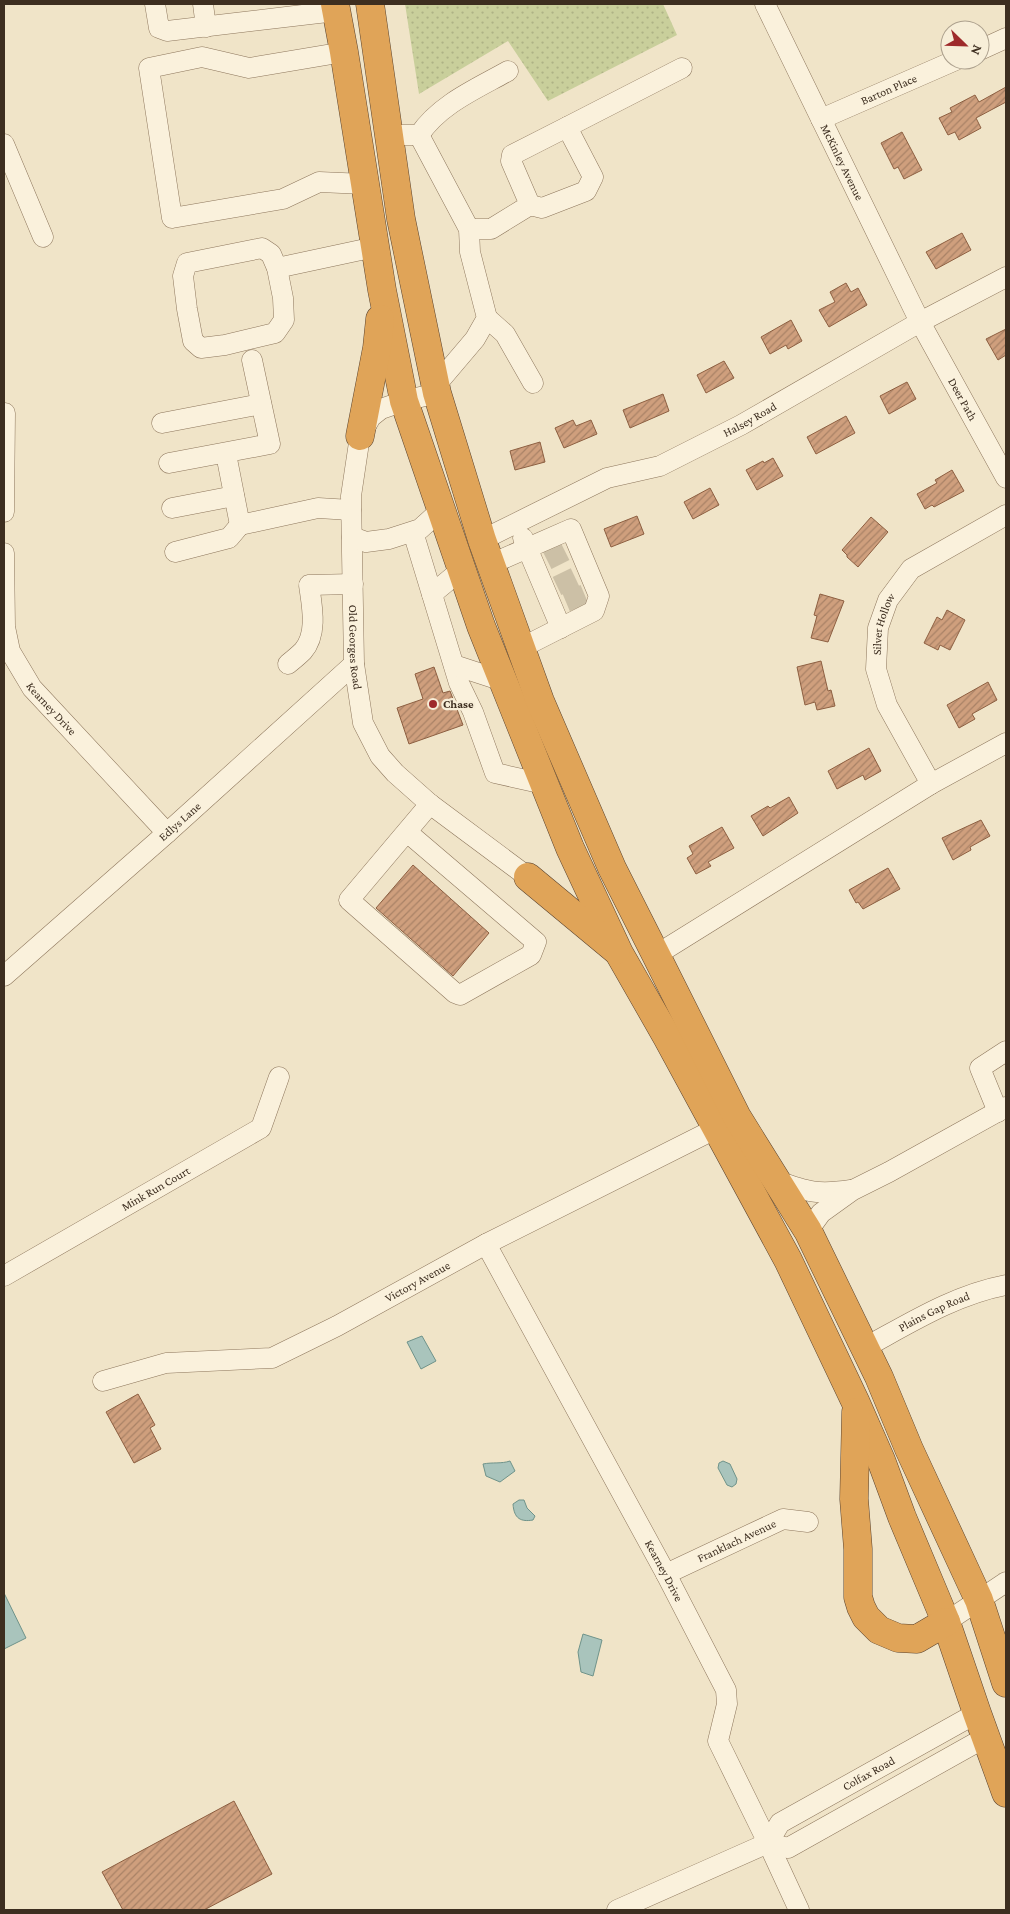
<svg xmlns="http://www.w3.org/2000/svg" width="1010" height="1914" viewBox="0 0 1010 1914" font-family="'Crimson Pro',serif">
<defs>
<pattern id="grass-dots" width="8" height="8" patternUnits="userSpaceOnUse" patternTransform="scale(1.25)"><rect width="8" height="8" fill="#c9cf9b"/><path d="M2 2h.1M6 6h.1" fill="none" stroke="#aeb285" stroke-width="1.8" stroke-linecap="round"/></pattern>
<pattern id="building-hatch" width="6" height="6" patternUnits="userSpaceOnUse" patternTransform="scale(1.25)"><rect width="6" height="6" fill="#cf9f7d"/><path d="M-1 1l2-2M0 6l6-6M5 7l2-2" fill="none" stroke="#a98266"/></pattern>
</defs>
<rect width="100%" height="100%" fill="#f0e4c8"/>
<path fill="url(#grass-dots)" d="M 405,4 L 663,4 L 677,35 L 548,101 L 508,41 L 419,94 Z"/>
<g fill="#a9c4bc" stroke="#6f938a">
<path d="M 422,1336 L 436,1361 L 421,1369 L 407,1342 Z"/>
<path d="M 510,1461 L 515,1471 L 500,1482 L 486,1476 L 483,1464 C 493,1462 501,1464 510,1461 Z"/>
<path d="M 723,1461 L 730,1464 L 737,1479 L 736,1484 L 732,1487 L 727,1485 L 718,1468 L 719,1463 Z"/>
<path d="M 519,1500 L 524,1500 L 527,1508 L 535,1516 L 533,1520 C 521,1522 514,1519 513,1504 Z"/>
<path d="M 4,1593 L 26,1638 L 4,1649 Z"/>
<path d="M 583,1634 L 602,1640 L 593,1676 L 581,1672 L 578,1652 Z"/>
</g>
<g fill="url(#building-hatch)" stroke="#8d5f41">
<path d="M 1006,87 L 1006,102 L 976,118 L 981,128 L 959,140 L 955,132 L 948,135 L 939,118 L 952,112 L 950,108 L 975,95 L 979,102 Z"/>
<path d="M 902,132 L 922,170 L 904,179 L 898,167 L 894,169 L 881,143 Z"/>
<path d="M 962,233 L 971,250 L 936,269 L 926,252 Z"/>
<path d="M 846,283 L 851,292 L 858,288 L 867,305 L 829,327 L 819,310 L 835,302 L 830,292 Z"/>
<path d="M 791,320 L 802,341 L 788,349 L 786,345 L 770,354 L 761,337 Z"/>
<path d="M 1006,329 L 1006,355 L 998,360 L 986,339 Z"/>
<path d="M 724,361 L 734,378 L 706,393 L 697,375 Z"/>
<path d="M 907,382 L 916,399 L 889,414 L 880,396 Z"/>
<path d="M 663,394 L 669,411 L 630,428 L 623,410 Z"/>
<path d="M 846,416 L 855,433 L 816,454 L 807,437 Z"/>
<path d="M 573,420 L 576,426 L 591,420 L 597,434 L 564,448 L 555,428 Z"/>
<path d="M 540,442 L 545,462 L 515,470 L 510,451 Z"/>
<path d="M 773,458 L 783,476 L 757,490 L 746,470 L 763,461 L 764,463 Z"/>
<path d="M 952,470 L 964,491 L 934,507 L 932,505 L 925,509 L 917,494 L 937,483 L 935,480 Z"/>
<path d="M 710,488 L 719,505 L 693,519 L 684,502 Z"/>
<path d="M 637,516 L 644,534 L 611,547 L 604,529 Z"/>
<path d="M 871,517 L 888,532 L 858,567 L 847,557 L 847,555 L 842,550 Z"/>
<path d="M 820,594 L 844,601 L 828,642 L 811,638 L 817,616 L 814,615 Z"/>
<path d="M 947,610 L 965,620 L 950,650 L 940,645 L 938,650 L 924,643 L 937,617 L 942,620 Z"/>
<path d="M 821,661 L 828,691 L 831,690 L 835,706 L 817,710 L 815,702 L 805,705 L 797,667 Z"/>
<path d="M 434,667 L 443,693 L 450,691 L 463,725 L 409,744 L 397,708 L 423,699 L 415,674 Z"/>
<path d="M 988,682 L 997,700 L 972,714 L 975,719 L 959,728 L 947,705 Z"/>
<path d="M 869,748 L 881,771 L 865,780 L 863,775 L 837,789 L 828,771 Z"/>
<path d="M 789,797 L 798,813 L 763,836 L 751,816 L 768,806 L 770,808 Z"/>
<path d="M 981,820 L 990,836 L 970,847 L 971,850 L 953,860 L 942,838 Z"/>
<path d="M 722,827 L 734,848 L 708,862 L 711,866 L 696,874 L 687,858 L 693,854 L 689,846 Z"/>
<path d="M 413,865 L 489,933 L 453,976 L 376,908 Z"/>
<path d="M 888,868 L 900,889 L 863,909 L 858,902 L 856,903 L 849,890 Z"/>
<path d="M 138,1394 L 155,1425 L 150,1428 L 161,1449 L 134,1463 L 106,1412 Z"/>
<path d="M 234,1801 L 272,1874 L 204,1910 L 123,1910 L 102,1872 Z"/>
</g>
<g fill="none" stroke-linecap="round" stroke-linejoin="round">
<g stroke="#ccc0a6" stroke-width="20" stroke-dasharray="20 10" stroke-linecap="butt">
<path d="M 547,560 L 565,551"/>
<path d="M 557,586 L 578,576"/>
<path d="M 566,602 L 585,594"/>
</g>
<g stroke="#8d765c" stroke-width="21">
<g id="minor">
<path d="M 155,4 L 159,28 L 167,31 L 336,11"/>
<path d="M 203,4 L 206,27"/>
<path id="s1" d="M 765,4 L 920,322 L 1006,478"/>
<path d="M 980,50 L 1006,38"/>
<path d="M 344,52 L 249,68 L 202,57 L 149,68 L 172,218 L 283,199 L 319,182 L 365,184"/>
<path id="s2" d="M 821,119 L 956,60"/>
<path d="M 567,127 L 682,68"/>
<path d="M 389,135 L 419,135 C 440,104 476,89 508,71"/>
<path d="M 419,135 L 469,229 L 470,252 L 487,318 L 475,339 L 436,385"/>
<path d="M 4,144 L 43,237"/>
<path d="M 469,229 L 491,229 L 530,205 L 542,208 L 586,191 L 593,177 L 567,127 L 512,155 L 511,161 L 530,205"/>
<path d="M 262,248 L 271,254 L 277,268 L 283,298 L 284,320 L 275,333 L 225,345 L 201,348 L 193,341 L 187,309 L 183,276 L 187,263 Z"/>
<path d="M 277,268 L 375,247"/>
<path d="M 487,318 L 505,334 L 533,383"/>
<path id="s3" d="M 437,393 L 404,401 L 381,409 L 371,417 L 360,436 L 351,496 L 354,664 L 363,723 L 380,756 L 395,773 L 430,804 L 528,877"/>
<path d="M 162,423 L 261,404"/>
<path d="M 226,454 L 240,525 L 318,508 L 351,510"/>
<path d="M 169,463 L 270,444 L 252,360"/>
<path d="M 172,508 L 234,496"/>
<path d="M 4,512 L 5,413"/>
<path d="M 413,532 L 459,683 L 473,712 L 495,773 L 544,784"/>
<path d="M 352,537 L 366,542 L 389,539 L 420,529 L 441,510"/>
<path d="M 523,538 L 561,628"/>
<path id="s4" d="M 482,540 L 607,478 L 660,466 L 741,425 L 920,322 L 1006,277"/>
<path d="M 175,552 L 229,538 L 240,525"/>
<path id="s5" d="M 4,553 L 5,627 L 10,651 L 32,688 L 167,833"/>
<path d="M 491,564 L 571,529 L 599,596 L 594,611 L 521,648"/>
<path d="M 432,594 L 461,570"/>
<path d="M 288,664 C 293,660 298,656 303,651 C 318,634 312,606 309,585 L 353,584"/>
<path d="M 454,665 L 503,681"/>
<path id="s6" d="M 931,784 L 887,705 L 876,669 L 878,628 L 888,600 L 911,569 L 1006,515"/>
<path d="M 407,832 L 536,942 L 531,955 L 460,995 L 455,993 L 349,900 L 430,804"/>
<path d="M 656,955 L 931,784 L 1006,743"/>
<path id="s7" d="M 4,976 L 167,833 L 354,664"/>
<path d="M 998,1112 L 980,1068 L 1006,1051"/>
<path d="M 777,1181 C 808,1192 818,1195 851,1190"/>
<path d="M 808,1231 L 821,1213 L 853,1190 L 889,1172 L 1006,1107"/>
<path id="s8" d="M 486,1244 L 666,1574 L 726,1690 L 727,1704 L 718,1741 L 768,1843 L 799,1910"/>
<path id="s9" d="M 4,1276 L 261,1128 L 279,1077"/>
<path id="s10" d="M 864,1348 C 910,1323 954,1295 1006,1285"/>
<path id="s11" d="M 103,1381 L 166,1363 L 272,1358 L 337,1326 L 486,1244 L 717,1128"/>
<path id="s12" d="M 666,1574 L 783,1519 L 808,1522"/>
<path d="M 946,1622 L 1006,1582"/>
<path d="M 768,1843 L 788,1848 L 986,1737"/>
<path id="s13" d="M 617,1910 L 768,1843 L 780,1823 L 977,1713"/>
</g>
</g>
<g stroke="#5b4430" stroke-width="29">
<g id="highway">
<path d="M 335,4 L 344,52 L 382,290 L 404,401 L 481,626 L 570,848 L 619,953 L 667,1037 L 788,1260 L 856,1403 L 881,1460 L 902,1517 L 946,1622 L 977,1713 L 1006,1793"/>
<path d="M 370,4 L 401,219 L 437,393 L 482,540 L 540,701 L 612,868 L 656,955 L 737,1117 L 808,1231 L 879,1377 L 909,1449 L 979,1600 L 1006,1683"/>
<path d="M 360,436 L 377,348 L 380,319"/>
<path d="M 528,877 L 616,950"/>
<path d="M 856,1412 L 854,1499 L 858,1549 L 858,1597 L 861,1607 L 866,1617 L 879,1630 L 898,1638 L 917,1639 L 946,1622"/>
</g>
</g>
<use href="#minor" stroke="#faf1dc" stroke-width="20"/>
<use href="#highway" stroke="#e0a458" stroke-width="28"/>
</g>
<circle fill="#9e2a2b" stroke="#f7eed8" stroke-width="2" cx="433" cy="704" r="5"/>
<g text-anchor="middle" stroke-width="4.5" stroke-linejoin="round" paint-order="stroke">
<g font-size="12" fill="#3d2e20" stroke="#f7eed8">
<text dy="4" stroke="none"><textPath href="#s2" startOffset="74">Barton Place</textPath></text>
<text dy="4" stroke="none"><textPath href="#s1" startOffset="176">McKinley Avenue</textPath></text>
<text dy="4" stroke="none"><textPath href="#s1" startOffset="442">Deer Path</textPath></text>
<text dy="4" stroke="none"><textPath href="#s4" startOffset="295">Halsey Road</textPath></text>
<text dy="4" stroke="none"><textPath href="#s6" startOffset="174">Silver Hollow</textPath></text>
<text dy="4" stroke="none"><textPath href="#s3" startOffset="305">Old Georges Road</textPath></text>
<text dy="4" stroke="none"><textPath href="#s5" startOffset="170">Kearney Drive</textPath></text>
<text dy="4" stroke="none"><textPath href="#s7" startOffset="234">Edlys Lane</textPath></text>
<text dy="4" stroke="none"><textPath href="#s9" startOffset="175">Mink Run Court</textPath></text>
<text dy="4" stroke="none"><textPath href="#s11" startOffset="336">Victory Avenue</textPath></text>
<text dy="4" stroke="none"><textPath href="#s10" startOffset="79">Plains Gap Road</textPath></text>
<text dy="4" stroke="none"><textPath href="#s12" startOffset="78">Franklach Avenue</textPath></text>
<text dy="4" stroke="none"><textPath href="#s8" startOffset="372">Kearney Drive</textPath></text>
<text dy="4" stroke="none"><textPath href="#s13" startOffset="290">Colfax Road</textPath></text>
</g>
<g font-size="12" font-weight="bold" fill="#3d2e20" stroke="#f7eed8" text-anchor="start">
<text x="443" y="708">Chase</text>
</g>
</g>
<rect width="1010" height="1914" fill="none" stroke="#3d2e20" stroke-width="10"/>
<g transform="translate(965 45) rotate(113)"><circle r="24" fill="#f7eed8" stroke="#ada18e"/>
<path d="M0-4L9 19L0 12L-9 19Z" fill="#9e2a2b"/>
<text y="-8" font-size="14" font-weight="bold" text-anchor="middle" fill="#3d2e20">N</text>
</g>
</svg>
